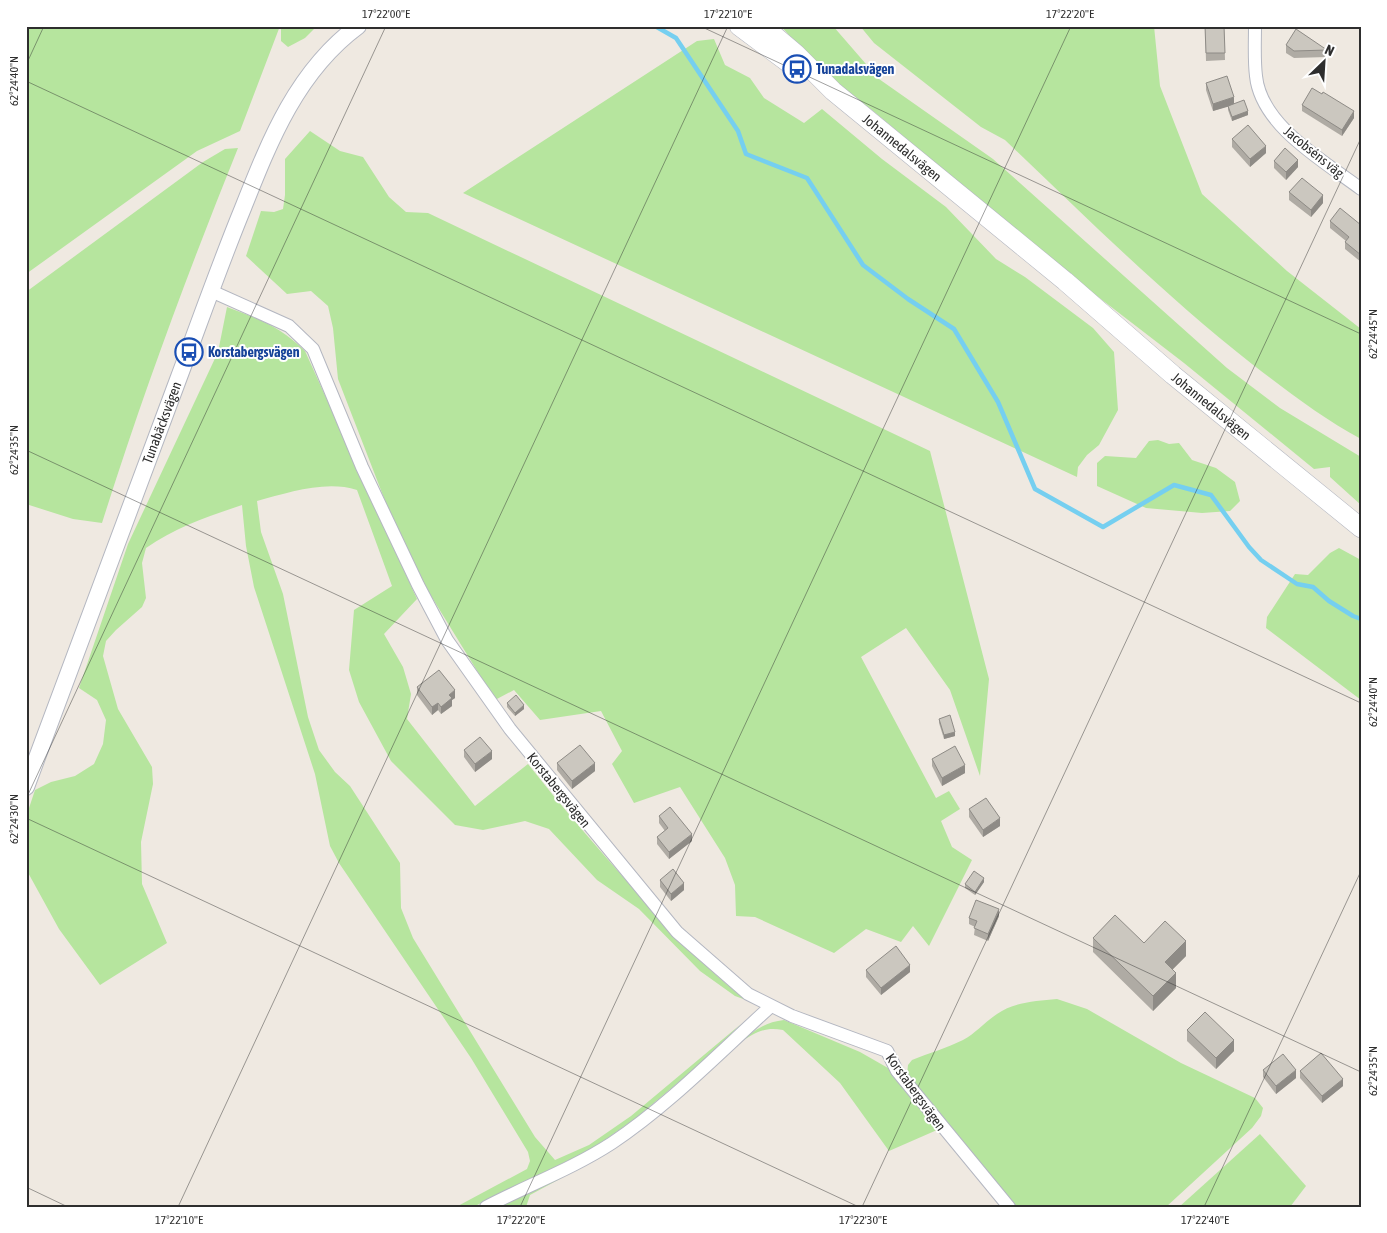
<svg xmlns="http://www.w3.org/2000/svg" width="1387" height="1233" viewBox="0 0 1387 1233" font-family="'Asap Condensed',sans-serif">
<rect width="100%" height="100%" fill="#efe9e1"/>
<g fill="#b6e59e">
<path d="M 26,26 L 280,26 L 240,131 L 197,151 L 26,274 Z"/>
<path d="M 281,26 L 317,26 L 305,38 L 288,47 L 281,41 Z"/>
<path d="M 781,26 L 833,26 L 879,79 L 993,159 L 1227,368 L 1280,408 L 1361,457 L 1361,505 L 1330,477 L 1330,467 L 1314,469 L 1184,363 L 1071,276 L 873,111 C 839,85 808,59 781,26 Z"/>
<path d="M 860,26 L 1154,26 L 1160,86 L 1202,194 L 1287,271 L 1361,329 L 1361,439 C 1322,418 1287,391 1252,364 C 1164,295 1086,217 1005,140 L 981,127 L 874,43 Z"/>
<path d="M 714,39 L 725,65 L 750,78 L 764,98 L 804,123 L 822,109 L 882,159 L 946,207 L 996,259 L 1025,277 L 1093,328 L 1114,352 L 1118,410 L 1099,445 L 1087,455 L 1078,467 L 1077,477 L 463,193 L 697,41 Z"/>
<path d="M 310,131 L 340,151 L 363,157 L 389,197 L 406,212 L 428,213 L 930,451 L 989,679 L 980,776 L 950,690 L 906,628 L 861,657 L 936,798 L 949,791 L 960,809 L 941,821 L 952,847 L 972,860 L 929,946 L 913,926 L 901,942 L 866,929 L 834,953 L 755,917 L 736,916 L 735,885 L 725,858 L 680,787 L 634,803 L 612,764 L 622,751 L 601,711 L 540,720 L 514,690 L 495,700 L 428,591 L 389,511 L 338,379 L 333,328 L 328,306 L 311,291 L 287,294 L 246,256 L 261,211 L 274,212 L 283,209 L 285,195 L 285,159 Z"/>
<path d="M 238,148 C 188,272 142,396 102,523 L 73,519 L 26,504 L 26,292 L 203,162 L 225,149 Z"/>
<path d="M 227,307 C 259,319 280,326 305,351 L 417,599 L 384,634 L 403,667 L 411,694 L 407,719 L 475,806 L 528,764 C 561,806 596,846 632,887 C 667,927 703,967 746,1000 L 735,996 L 700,971 L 639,909 L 597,880 L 549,829 L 525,821 L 483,830 L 455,825 L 391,761 L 359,702 L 349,670 L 354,610 L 392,586 L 357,490 C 325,480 288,493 257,501 L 261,532 L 283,594 L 308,717 L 319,750 L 335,772 L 350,786 L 400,863 L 401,908 L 413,938 L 535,1137 L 555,1160 L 589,1145 L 631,1116 L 741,1024 L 699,1065 L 636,1118 L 592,1149 L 473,1207 L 456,1207 L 527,1169 L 530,1161 L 528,1152 L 471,1058 L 339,863 L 330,846 L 315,774 L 254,587 L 246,546 L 242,505 C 207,517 176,527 146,548 L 142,563 L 146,598 L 142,607 L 116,630 L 106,641 L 103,656 L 118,709 L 152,767 L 153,784 L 141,842 L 142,884 L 167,943 L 100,985 L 59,929 L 26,869 L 26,817 L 35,790 L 51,782 L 75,776 L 94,764 L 103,744 L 106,720 L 97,700 L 79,688 L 128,544 L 218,352 Z"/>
<path d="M 1158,440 L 1169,444 L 1179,443 L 1192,460 L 1216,468 L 1235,482 L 1240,501 L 1230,511 L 1202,513 L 1146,508 L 1097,486 L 1097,463 L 1105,456 L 1136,458 L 1149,441 Z"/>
<path d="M 1339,548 L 1361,560 L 1361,700 L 1266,628 L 1267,617 L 1295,574 L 1308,575 L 1330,553 Z"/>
<path d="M 1057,999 L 1087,1009 L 1181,1063 L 1255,1098 L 1263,1108 L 1261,1116 L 1252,1128 L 1166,1207 L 1017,1207 L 907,1075 L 908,1065 L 912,1060 C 929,1053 947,1048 963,1040 C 976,1033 985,1022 997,1014 C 1014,1002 1036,1001 1057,999 Z"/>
<path d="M 784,1020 L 860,1052 L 888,1068 L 937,1130 L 889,1151 L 840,1083 L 783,1030 C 763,1026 754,1034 737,1044 C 752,1032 764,1022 784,1020 Z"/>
<path d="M 1260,1134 L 1306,1186 L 1290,1207 L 1179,1207 Z"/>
<path d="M 569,1174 L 530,1195 L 526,1207 L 494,1207 Z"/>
</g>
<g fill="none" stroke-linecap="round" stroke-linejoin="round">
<path stroke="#75cff0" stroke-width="4.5" d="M 655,26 L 676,38 L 738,131 L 746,154 L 807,178 L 863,265 L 908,299 L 954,329 L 998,402 L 1035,489 L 1103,527 L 1174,485 L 1211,495 L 1249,547 L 1261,560 L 1297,584 L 1313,587 L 1329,601 L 1353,616 L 1361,619"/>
<g stroke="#b4b7c1" stroke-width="14">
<g id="minor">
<path d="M 1255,26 C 1255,43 1254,60 1256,76 C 1261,126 1324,161 1361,189"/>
<path d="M 211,291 L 289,326 L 313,349 L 362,467 L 418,585 L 447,640 L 510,729 L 677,932 L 748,994 L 792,1016 L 887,1051 L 897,1071 L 1009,1207"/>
<path d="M 486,1207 C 528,1185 572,1169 612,1143 C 669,1105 719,1053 770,1007"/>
</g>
</g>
<g stroke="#b4b7c1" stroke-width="18">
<g id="tertiary">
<path id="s1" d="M 26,787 C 77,651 127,514 179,377 C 200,321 220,264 243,208 C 270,140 297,71 358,26"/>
</g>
</g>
<g stroke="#b4b7c1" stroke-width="20">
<g id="secondary">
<path d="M 739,26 L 790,64"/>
<path id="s2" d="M 763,26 L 796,54 L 833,91 L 1065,281 L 1173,375 L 1361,528"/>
</g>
</g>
<use href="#minor" stroke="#fff" stroke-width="12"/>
<use href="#tertiary" stroke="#fff" stroke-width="16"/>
<use href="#secondary" stroke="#fff" stroke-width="19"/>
</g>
<g fill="#afaba4">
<path d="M 1205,26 L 1224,26 L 1225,60 L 1206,61 Z"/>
<path d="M 1286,45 L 1327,50 L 1327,57 L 1294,58 L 1286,53 Z"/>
<path d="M 1206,83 L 1234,104 L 1248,115 L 1232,121 L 1228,110 L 1228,106 L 1213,111 L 1206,90 Z"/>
<path d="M 1322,94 L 1354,118 L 1342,136 L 1302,111 L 1302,105 Z"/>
<path d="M 1232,139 L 1266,153 L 1250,167 L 1232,147 Z"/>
<path d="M 1274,161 L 1298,167 L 1286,180 L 1274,168 Z"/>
<path d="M 1289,192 L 1323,203 L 1311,217 L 1289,200 Z"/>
<path d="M 1330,221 L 1361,225 L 1361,262 L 1345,249 L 1345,242 L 1346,241 L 1330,228 Z"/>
<path d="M 417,687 L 455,698 L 452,700 L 452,706 L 441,714 L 438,710 L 432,715 L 417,695 Z"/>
<path d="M 507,703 L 524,709 L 515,716 L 507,707 Z"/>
<path d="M 939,719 L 955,736 L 944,739 L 939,723 Z"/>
<path d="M 464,750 L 492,759 L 475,772 L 464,757 Z"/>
<path d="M 932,759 L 965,773 L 942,786 L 932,766 Z"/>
<path d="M 557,763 L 595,771 L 572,789 L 557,770 Z"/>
<path d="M 969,809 L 1000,826 L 983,837 L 969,817 Z"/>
<path d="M 659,816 L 692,841 L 669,859 L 657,844 L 657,837 L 665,831 L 659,823 Z"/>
<path d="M 660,880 L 684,890 L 671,901 L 660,887 Z"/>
<path d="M 984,882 L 975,895 L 965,888 L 965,884 Z"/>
<path d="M 999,916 L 988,941 L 974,935 L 975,927 L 969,924 L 969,918 Z"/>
<path d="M 1093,938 L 1144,943 L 1186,956 L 1172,970 L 1176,988 L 1153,1011 L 1093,952 Z"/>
<path d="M 866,970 L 910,972 L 881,995 L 866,977 Z"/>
<path d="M 1187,1030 L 1234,1051 L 1216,1069 L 1187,1041 Z"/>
<path d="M 1263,1070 L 1296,1078 L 1276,1094 L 1263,1077 Z"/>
<path d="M 1300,1071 L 1343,1086 L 1322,1103 L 1300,1078 Z"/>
</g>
<g fill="#8e8b86">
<path d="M 1234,97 L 1234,105 L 1213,111 L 1213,104 Z"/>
<path d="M 1248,111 L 1248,115 L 1232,121 L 1232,117 Z"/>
<path d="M 1354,111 L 1354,118 L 1342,136 L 1342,130 Z"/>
<path d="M 1266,146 L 1266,153 L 1250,167 L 1250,159 Z"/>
<path d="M 1298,160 L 1298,167 L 1286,180 L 1286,172 Z"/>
<path d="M 1323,195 L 1323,203 L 1311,217 L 1311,210 Z"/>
<path d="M 455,690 L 455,698 L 452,700 L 452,706 L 441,714 L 441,707 L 449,695 Z"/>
<path d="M 438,703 L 438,710 L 432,715 L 432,707 Z"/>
<path d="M 524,705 L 524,709 L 515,716 L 515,713 Z"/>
<path d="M 955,732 L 955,736 L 944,739 L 944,735 Z"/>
<path d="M 492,751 L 492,759 L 475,772 L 475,764 Z"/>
<path d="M 595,763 L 595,771 L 572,789 L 572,781 Z"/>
<path d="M 965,765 L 965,773 L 942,786 L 942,778 Z"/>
<path d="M 1000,818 L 1000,826 L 983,837 L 983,830 Z"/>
<path d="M 692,834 L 692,841 L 669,859 L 669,852 Z"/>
<path d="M 984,878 L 984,882 L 975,895 L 975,892 Z"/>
<path d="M 684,883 L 684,890 L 671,901 L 671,894 Z"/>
<path d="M 999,909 L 999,916 L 988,941 L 988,934 Z"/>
<path d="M 1186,941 L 1186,956 L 1165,977 L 1165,962 Z"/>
<path d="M 910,965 L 910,972 L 881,995 L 881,988 Z"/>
<path d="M 1176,973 L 1176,988 L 1153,1011 L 1153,996 Z"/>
<path d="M 1234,1040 L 1234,1051 L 1216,1069 L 1216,1058 Z"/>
<path d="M 1296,1070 L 1296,1078 L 1276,1094 L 1276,1086 Z"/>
<path d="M 1343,1079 L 1343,1086 L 1322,1103 L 1322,1096 Z"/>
</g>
<g fill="#cbc7bf" stroke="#8e8b86">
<path d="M 1205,26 L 1224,26 L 1225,53 L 1206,53 Z"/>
<path d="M 1296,29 L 1327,50 L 1294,51 L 1286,45 Z"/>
<path d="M 1227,76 L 1234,97 L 1213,104 L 1206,83 Z"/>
<path d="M 1312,88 L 1322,94 L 1323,92 L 1354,111 L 1342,130 L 1302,105 Z"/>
<path d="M 1244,100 L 1248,111 L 1232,117 L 1228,106 Z"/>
<path d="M 1248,125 L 1266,146 L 1250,159 L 1232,139 Z"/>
<path d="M 1285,148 L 1298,160 L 1286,172 L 1274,161 Z"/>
<path d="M 1302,178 L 1323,195 L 1311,210 L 1289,192 Z"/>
<path d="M 1340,208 L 1361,225 L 1361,255 L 1345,242 L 1349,237 L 1330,221 Z"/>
<path d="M 439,670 L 455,690 L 449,695 L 452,698 L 441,707 L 438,703 L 432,707 L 417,687 Z"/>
<path d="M 516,695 L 524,705 L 515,713 L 507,703 Z"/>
<path d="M 950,715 L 955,732 L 944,735 L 939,719 Z"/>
<path d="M 480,737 L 492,751 L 475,764 L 464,750 Z"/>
<path d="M 580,745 L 595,763 L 572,781 L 557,763 Z"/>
<path d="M 955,746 L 965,765 L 942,778 L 932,759 Z"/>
<path d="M 986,798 L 1000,818 L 983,830 L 969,809 Z"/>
<path d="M 670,807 L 692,834 L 669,852 L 657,837 L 668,828 L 659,816 Z"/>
<path d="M 673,869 L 684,883 L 671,894 L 660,880 Z"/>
<path d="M 974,871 L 984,878 L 975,892 L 965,884 Z"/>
<path d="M 976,900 L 999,909 L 988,934 L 974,928 L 977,921 L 969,918 Z"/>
<path d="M 1115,915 L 1144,943 L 1165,921 L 1186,941 L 1165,962 L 1176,973 L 1153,996 L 1093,938 Z"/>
<path d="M 896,946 L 910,965 L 881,988 L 866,970 Z"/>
<path d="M 1205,1012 L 1234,1040 L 1216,1058 L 1187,1030 Z"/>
<path d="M 1321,1053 L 1343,1079 L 1322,1096 L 1300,1071 Z"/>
<path d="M 1283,1054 L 1296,1070 L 1276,1086 L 1263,1070 Z"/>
</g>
<path fill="none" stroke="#2e2e2e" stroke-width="1" stroke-opacity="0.45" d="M 700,26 L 1361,334M 26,65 L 44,26M 26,81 L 1361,703M 26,450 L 1361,1072M 26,799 L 386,26M 26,818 L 859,1207M 26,1187 L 68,1207M 178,1207 L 728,26M 520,1207 L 1071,26M 862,1207 L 1361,138M 1204,1207 L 1361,871"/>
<defs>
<g id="bus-ring" transform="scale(1.4375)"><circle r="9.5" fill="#fff" stroke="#1a4fb4" stroke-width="1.5"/><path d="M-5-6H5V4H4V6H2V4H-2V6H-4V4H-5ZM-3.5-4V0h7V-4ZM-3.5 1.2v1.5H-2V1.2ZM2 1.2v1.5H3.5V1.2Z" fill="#1a4fb4"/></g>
</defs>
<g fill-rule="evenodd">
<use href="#bus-ring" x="797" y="69"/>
<use href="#bus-ring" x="189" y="352"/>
</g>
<g text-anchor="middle" stroke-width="4" stroke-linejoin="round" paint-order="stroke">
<g font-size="14" font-weight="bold" fill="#164399" stroke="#fff" text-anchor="start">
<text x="816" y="74">Tunadalsvägen</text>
<text x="208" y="357">Korstabergsvägen</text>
</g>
<g font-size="14" fill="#2e2e2e" stroke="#fff">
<text dy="5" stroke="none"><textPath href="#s2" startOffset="185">Johannedalsvägen</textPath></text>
<text transform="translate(1314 152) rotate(39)" y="5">Jacobséns väg</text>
<text dy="5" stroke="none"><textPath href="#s2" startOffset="588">Johannedalsvägen</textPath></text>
<text dy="5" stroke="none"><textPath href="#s1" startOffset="389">Tunabäcksvägen</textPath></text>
<text transform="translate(559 790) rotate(51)" y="5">Korstabergsvägen</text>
<text transform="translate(916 1092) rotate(54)" y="5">Korstabergsvägen</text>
</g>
</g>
<rect width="1387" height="1233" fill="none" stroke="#ffffff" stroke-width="55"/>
<g transform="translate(1324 62) rotate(25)" stroke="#ffffff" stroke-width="4" paint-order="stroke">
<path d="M0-4L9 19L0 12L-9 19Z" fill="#2e2e2e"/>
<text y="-8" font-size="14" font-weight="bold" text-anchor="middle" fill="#2e2e2e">N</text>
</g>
<rect x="28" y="28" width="1332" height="1178" fill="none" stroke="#2e2e2e" stroke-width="2"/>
<g font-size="12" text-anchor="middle" fill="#2e2e2e">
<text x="386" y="18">17°22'00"E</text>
<text x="728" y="18">17°22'10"E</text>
<text x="1070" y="18">17°22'20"E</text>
<text transform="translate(14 81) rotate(-90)" y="4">62°24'40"N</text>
<text transform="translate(1373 334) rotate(-90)" y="4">62°24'45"N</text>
<text transform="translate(14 450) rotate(-90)" y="4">62°24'35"N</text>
<text transform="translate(1373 702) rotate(-90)" y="4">62°24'40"N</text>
<text transform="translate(14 819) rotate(-90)" y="4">62°24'30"N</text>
<text transform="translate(1373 1071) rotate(-90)" y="4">62°24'35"N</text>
<text x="179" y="1224">17°22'10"E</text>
<text x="521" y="1224">17°22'20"E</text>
<text x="863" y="1224">17°22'30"E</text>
<text x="1205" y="1224">17°22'40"E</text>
</g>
</svg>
